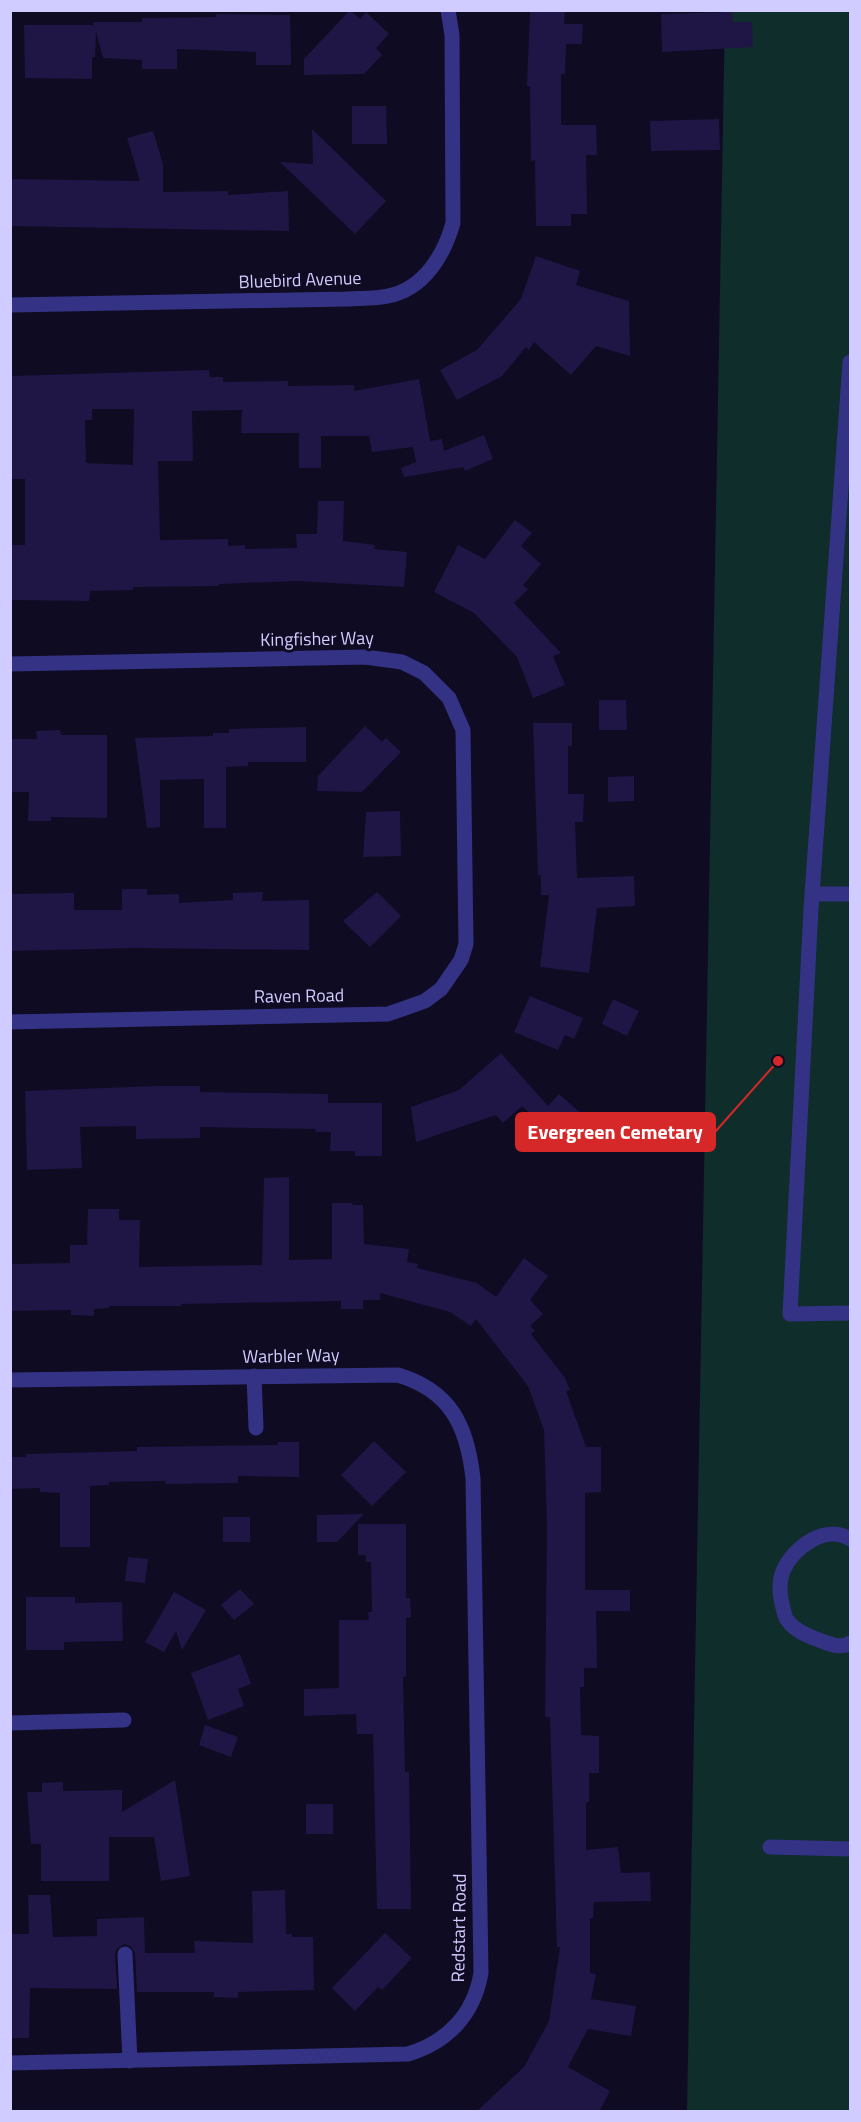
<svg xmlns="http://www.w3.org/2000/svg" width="861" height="2122" viewBox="0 0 861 2122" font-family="'Titillium Web',sans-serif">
<rect width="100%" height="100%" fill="#0f0b22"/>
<path fill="#0e2d2b" d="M 725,11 L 850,11 L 850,2111 L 687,2111 Z"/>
<g fill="#1f1645" fill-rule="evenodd">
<path d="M 350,10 L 360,19 L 366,12 L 389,34 L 376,48 L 382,55 L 364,74 L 304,75 L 304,59 Z"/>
<path d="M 530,10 L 565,10 L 564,24 L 583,24 L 582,44 L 566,44 L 565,74 L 561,74 L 561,125 L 596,125 L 597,155 L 586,155 L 587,214 L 571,214 L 571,226 L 536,226 L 535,160 L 531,161 L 530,86 L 527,86 Z"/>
<path d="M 732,12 L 733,22 L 752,22 L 753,47 L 662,52 L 661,14 Z"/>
<path d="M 216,14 L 290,15 L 291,65 L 256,65 L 256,52 L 177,49 L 177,69 L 142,69 L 142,60 L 103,58 L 96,32 L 95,57 L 92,57 L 92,79 L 25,78 L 24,25 L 94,25 L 93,22 L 142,22 L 142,18 L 216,17 Z"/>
<path d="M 352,106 L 386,106 L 387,144 L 352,144 Z"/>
<path d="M 719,119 L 720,150 L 651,151 L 650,121 Z"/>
<path d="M 312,129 L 386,201 L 355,234 L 280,162 L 313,164 Z"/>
<path d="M 153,131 L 163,164 L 163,192 L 228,191 L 228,195 L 288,191 L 289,231 L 10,226 L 10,179 L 140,181 L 127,138 Z"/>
<path d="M 536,256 L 580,271 L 576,285 L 629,301 L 630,356 L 596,346 L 571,375 L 534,342 L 529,350 L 526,347 L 502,376 L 457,400 L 440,370 L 477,350 L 521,299 Z"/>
<path d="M 209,370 L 210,377 L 223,377 L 223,382 L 288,381 L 288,386 L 354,385 L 354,391 L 419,379 L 430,441 L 442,439 L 444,451 L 484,435 L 493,459 L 465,471 L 463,467 L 404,477 L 401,468 L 416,462 L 413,447 L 372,452 L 369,436 L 321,436 L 321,468 L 299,468 L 299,433 L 241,433 L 242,410 L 192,411 L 193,461 L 158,461 L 160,540 L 228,539 L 228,546 L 245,545 L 245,549 L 297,548 L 296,534 L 317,534 L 318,501 L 344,501 L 343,541 L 375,545 L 374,549 L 407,552 L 404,587 L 297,581 L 219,584 L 219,586 L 133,587 L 133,590 L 90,591 L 89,601 L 10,600 L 10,545 L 25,545 L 25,479 L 10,479 L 10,376 ZM 92,409 L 134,409 L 133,465 L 86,463 L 85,420 L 92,420 Z"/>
<path d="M 515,520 L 532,533 L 521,546 L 541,564 L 523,585 L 528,589 L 514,603 L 561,653 L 553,656 L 565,685 L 533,698 L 517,657 L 474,613 L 434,592 L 458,545 L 485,559 Z"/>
<path d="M 599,700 L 626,700 L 627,730 L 599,730 Z"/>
<path d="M 533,723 L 572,723 L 572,746 L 568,746 L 568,794 L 584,794 L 583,822 L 575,822 L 577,878 L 634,876 L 635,906 L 597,908 L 589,973 L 540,967 L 549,895 L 541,895 L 541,875 L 538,875 Z"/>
<path d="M 365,726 L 382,742 L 386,738 L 401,752 L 362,792 L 317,791 L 318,776 Z"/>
<path d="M 306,727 L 306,762 L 248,762 L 248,766 L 226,767 L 226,828 L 204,828 L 204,779 L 160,780 L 160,827 L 147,828 L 135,738 L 213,736 L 213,733 L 229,733 L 229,729 Z"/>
<path d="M 60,730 L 61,735 L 107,735 L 107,818 L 51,817 L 51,821 L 28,821 L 29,792 L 10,792 L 10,739 L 37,739 L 36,731 Z"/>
<path d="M 634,776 L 634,801 L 608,802 L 608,777 Z"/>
<path d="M 400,811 L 401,856 L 363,857 L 366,812 Z"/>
<path d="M 122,889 L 147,889 L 147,895 L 179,894 L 179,903 L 233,900 L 233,893 L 263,892 L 262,901 L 309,900 L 309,950 L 135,948 L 10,951 L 10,894 L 74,893 L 74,910 L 122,910 Z"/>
<path d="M 377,892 L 401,916 L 370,947 L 343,921 Z"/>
<path d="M 530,996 L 583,1018 L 574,1039 L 565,1035 L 558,1050 L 514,1032 Z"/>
<path d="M 613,999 L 639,1011 L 627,1036 L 602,1024 Z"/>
<path d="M 501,1053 L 548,1106 L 559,1094 L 583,1115 L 560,1140 L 522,1106 L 503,1123 L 496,1115 L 416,1142 L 411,1107 L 459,1090 Z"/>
<path d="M 155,1086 L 200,1086 L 200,1092 L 328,1094 L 328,1103 L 382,1103 L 382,1156 L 355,1156 L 355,1151 L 330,1151 L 331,1132 L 315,1132 L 316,1129 L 200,1127 L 200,1138 L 136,1139 L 136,1126 L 80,1127 L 82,1168 L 27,1170 L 25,1091 Z"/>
<path d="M 289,1177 L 289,1260 L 332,1259 L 332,1203 L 352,1203 L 353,1205 L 363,1205 L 364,1244 L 409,1249 L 407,1262 L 418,1264 L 417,1268 L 477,1283 L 496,1297 L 524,1258 L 548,1276 L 530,1300 L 543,1314 L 530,1326 L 535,1331 L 531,1334 L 565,1378 L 570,1390 L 566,1391 L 586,1447 L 601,1447 L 601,1492 L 585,1493 L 585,1590 L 630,1590 L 630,1611 L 596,1611 L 597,1668 L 584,1668 L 584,1687 L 580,1687 L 581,1735 L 599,1736 L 599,1773 L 589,1773 L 589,1802 L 586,1802 L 586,1850 L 618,1847 L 621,1873 L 650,1872 L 651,1901 L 594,1902 L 593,1918 L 590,1918 L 590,1973 L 596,1974 L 591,1999 L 636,2006 L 631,2036 L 588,2029 L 568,2067 L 610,2091 L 599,2112 L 476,2112 L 524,2067 L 549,2021 L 560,1947 L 557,1947 L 550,1717 L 545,1717 L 547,1526 L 544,1430 L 528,1386 L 476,1319 L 471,1326 L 450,1312 L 380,1293 L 380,1300 L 363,1300 L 363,1309 L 341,1309 L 341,1301 L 181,1304 L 181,1306 L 109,1306 L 109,1308 L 94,1309 L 94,1316 L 71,1315 L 71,1310 L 10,1311 L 10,1264 L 70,1263 L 70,1245 L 87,1245 L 88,1209 L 119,1209 L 119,1220 L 140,1220 L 139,1267 L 262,1265 L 264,1178 Z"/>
<path d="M 374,1441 L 406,1472 L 372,1506 L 341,1475 Z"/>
<path d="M 278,1442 L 299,1442 L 299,1477 L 238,1476 L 238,1483 L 166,1484 L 165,1481 L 109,1482 L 109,1485 L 90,1486 L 90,1547 L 60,1547 L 60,1493 L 40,1492 L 40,1488 L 11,1489 L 11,1457 L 26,1457 L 26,1454 L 137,1451 L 137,1447 L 278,1445 Z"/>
<path d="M 364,1514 L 337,1542 L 317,1542 L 317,1515 Z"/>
<rect x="223" y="1517" width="27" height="25"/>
<path d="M 358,1524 L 406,1524 L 406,1598 L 410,1598 L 411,1617 L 406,1618 L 406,1677 L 403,1677 L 405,1772 L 409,1772 L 411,1909 L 377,1909 L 373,1734 L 357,1734 L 356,1714 L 304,1716 L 304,1689 L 339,1688 L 339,1620 L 369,1620 L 368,1612 L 372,1612 L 371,1562 L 366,1562 L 366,1555 L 358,1555 Z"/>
<path d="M 128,1557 L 148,1559 L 145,1583 L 125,1581 Z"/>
<path d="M 240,1589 L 254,1604 L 234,1620 L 221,1605 Z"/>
<path d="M 174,1592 L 206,1610 L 182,1650 L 176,1631 L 164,1652 L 145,1642 Z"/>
<path d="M 26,1597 L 75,1597 L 75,1603 L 122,1602 L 123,1641 L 64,1642 L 64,1650 L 26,1650 Z"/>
<path d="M 240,1654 L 251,1684 L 238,1689 L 244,1706 L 208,1720 L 191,1673 Z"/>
<path d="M 205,1725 L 238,1737 L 231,1757 L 199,1745 Z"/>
<path d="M 175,1780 L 190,1876 L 161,1881 L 154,1837 L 109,1837 L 109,1881 L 41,1881 L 41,1844 L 31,1844 L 27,1792 L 42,1792 L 42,1783 L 63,1782 L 63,1791 L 122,1790 L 122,1812 Z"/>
<rect x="306" y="1804" width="27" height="30"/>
<path d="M 285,1890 L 286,1934 L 292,1934 L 292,1937 L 313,1937 L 314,1990 L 238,1992 L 238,1998 L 214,1997 L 214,1992 L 137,1992 L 135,1953 L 130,1946 L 124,1944 L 117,1949 L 115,1954 L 117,1989 L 30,1988 L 29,2038 L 10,2038 L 10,1934 L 29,1934 L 28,1895 L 50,1895 L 53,1937 L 97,1936 L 97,1919 L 144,1917 L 145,1953 L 195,1953 L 194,1941 L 253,1943 L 252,1891 Z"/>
<path d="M 385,1933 L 412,1958 L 382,1990 L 378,1987 L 355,2011 L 332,1988 Z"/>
</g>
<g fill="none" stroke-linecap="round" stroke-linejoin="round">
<g stroke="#343285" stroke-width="15">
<path d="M 850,362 L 811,909 L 790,1314 L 850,1313"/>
<path d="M 812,894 L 850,894"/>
<path d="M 254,1376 L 256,1428"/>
<path d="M 850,1539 C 826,1524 793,1547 783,1571 C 778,1584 780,1596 783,1608 C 784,1612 785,1618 788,1621 C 795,1631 808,1636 819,1640 C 829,1644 841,1649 850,1643"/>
<path d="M 770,1847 L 850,1849"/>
<path d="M 125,1954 L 130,2061"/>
</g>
<g stroke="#343285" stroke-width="15">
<path d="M 10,305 L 346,299 C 360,298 375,299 388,296 C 424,289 444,255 453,223 L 452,35 L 448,10"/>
<path d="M 10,664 L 365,657 L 402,662 L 424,673 L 449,698 L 463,730 L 466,944 L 461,960 L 441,989 L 425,1001 L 388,1014 L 10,1022"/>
<path d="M 10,1380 L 398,1375 C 451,1391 467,1426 473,1478 L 481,1973 C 474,2014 448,2042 408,2054 L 10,2063"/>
<path d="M 10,1723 L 124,1720"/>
</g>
</g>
<g text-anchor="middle" stroke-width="6" stroke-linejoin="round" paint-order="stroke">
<g font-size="18" fill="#d1ccff" stroke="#0f0b22">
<text transform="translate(300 280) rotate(-2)" y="6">Bluebird Avenue</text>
<text transform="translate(317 639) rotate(-1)" y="6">Kingfisher Way</text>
<text transform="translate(299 996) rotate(-1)" y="6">Raven Road</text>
<text transform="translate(291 1356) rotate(-1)" y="6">Warbler Way</text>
<text transform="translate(459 1928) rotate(-89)" y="6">Redstart Road</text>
</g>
</g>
<path fill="none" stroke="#d62828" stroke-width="2" d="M778 1061L715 1132"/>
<circle fill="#d62828" stroke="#0f0b22" stroke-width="2" cx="778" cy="1061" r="6"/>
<rect fill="#d62828" stroke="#d62828" stroke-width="2" x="516" y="1113" width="199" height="38" rx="6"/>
<g font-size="20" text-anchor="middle" font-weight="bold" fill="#fff">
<text x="615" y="1139">Evergreen Cemetary</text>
</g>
<rect width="861" height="2122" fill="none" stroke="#d1ccff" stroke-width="24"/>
</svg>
